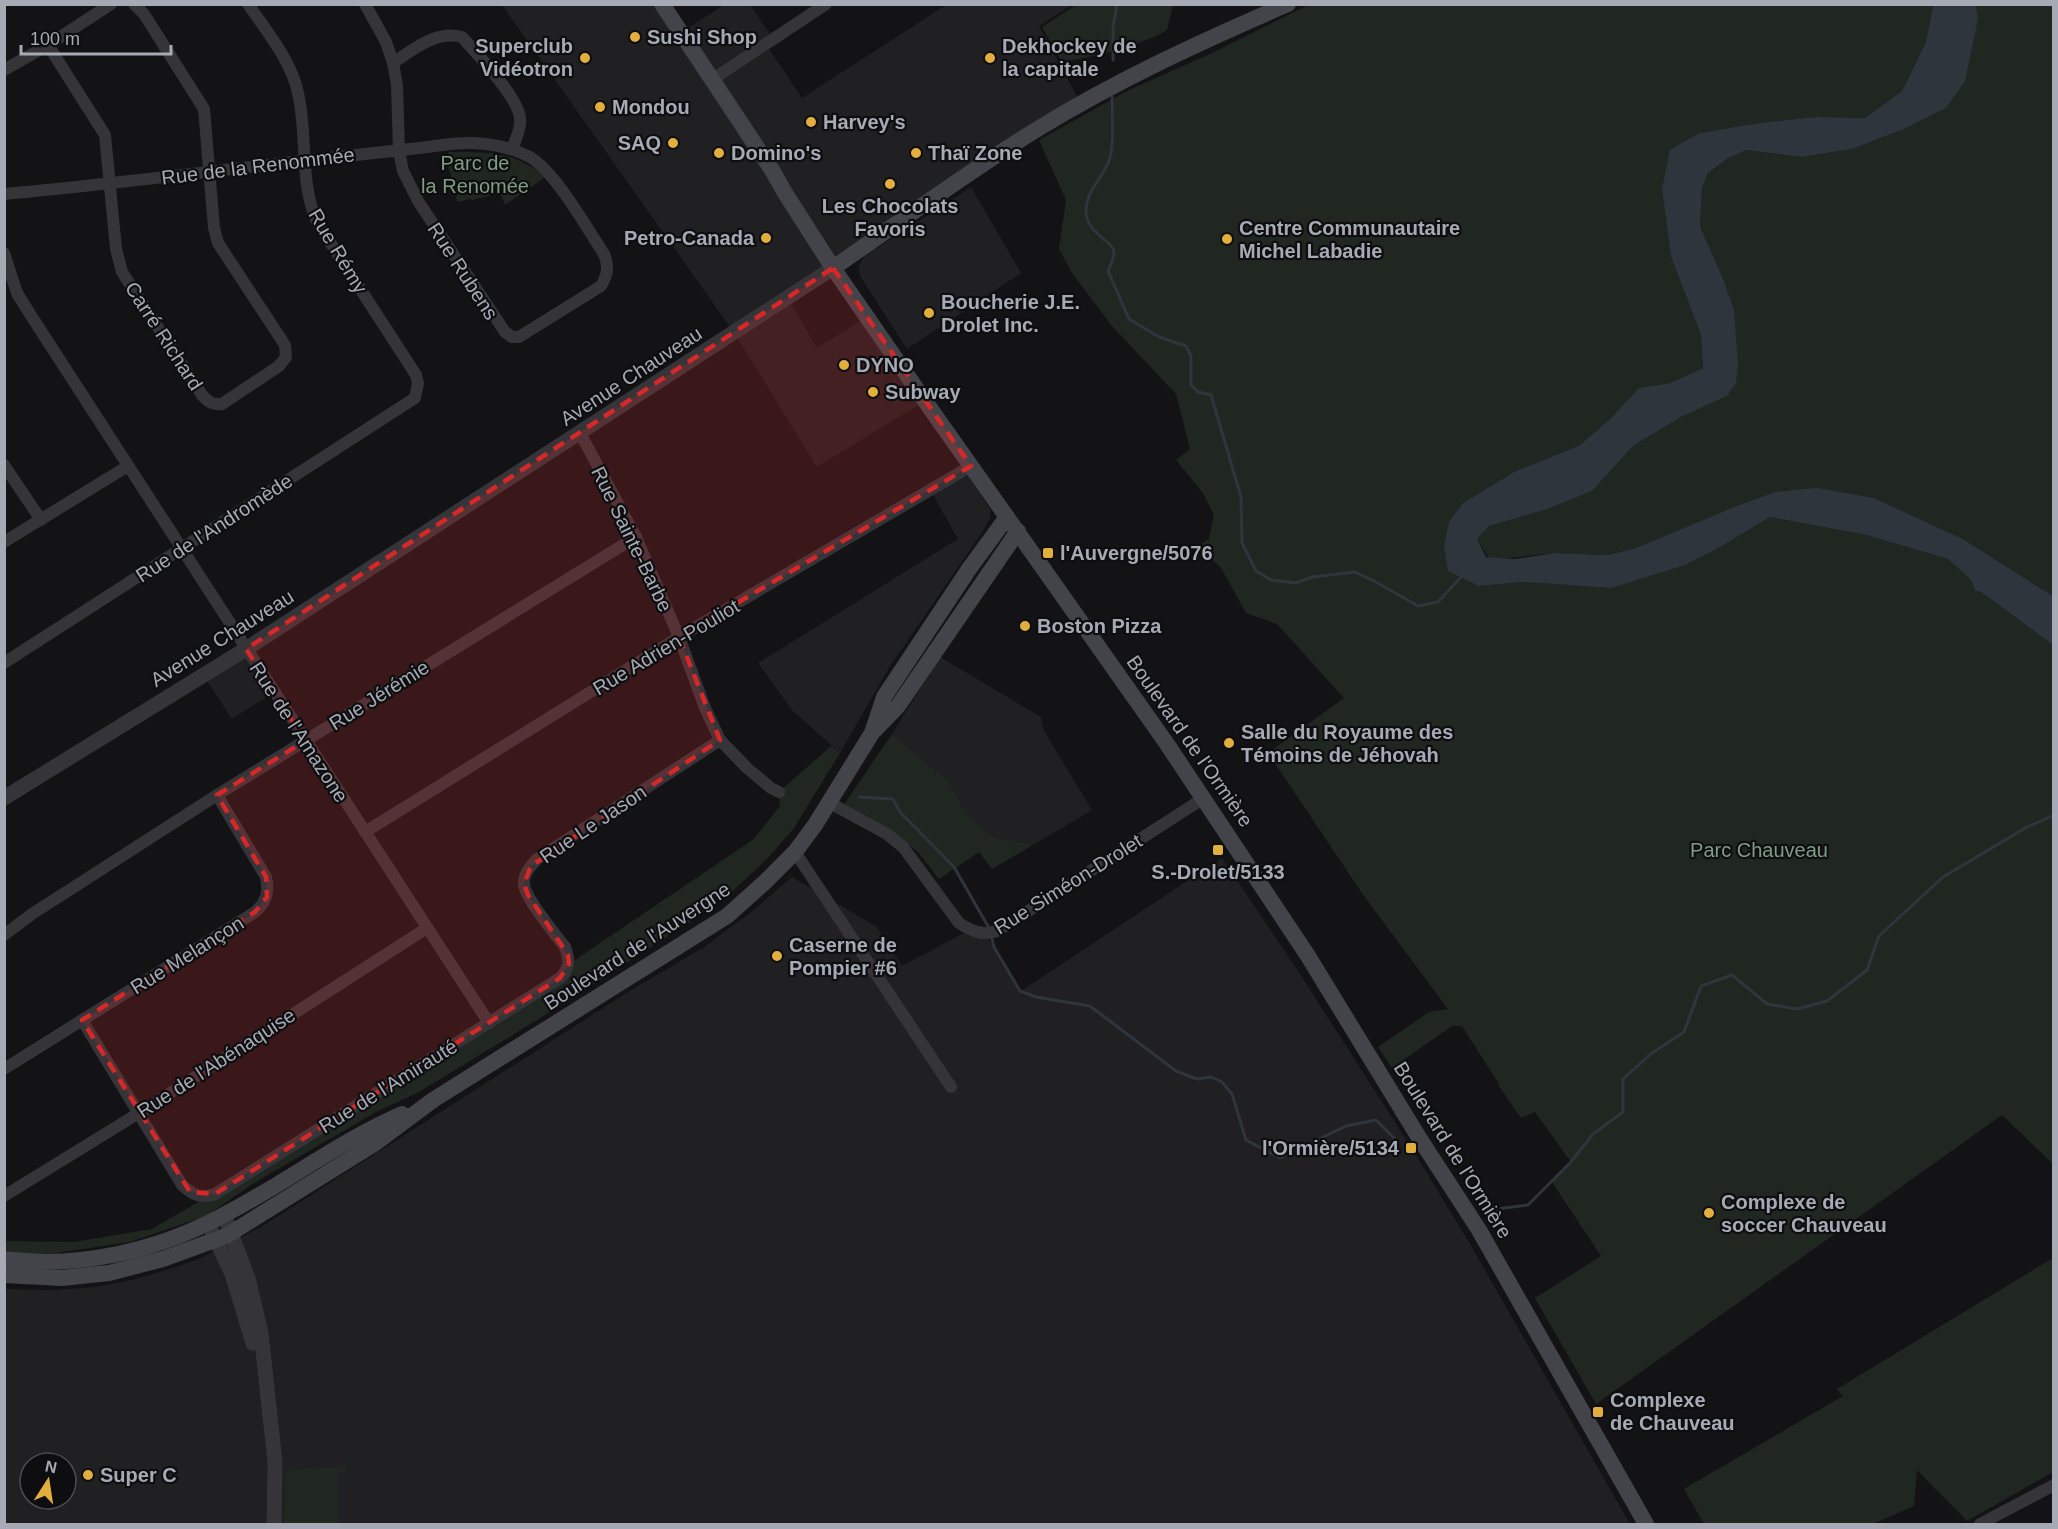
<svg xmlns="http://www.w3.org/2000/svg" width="2058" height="1529" viewBox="0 0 2058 1529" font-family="Arial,sans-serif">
<rect width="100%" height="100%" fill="#131315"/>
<g fill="#201f22" fill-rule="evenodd">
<path d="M 502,5 L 662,5 L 680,33 L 724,5 L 750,5 L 774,40 L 766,44 L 802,98 L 946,5 L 1072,5 L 1039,26 L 1081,104 L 788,298 L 817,348 L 867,317 L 925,401 L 817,467 L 735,334 Z"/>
<path d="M 971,187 L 1021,273 L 907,349 L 860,276 L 859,265 L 865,256 Z"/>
<path d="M 966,473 L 990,509 L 991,517 L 983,531 L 890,666 L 840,753 L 792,710 L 758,663 L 958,539 L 932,493 Z"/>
<path d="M 246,649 L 274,692 L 232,719 L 203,675 Z"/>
<path d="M 940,657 L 1041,717 L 1044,731 L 1092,810 L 1033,845 L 988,835 L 967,814 L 949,781 L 892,734 Z"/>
<path d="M 1222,858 L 1298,971 L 1414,1152 L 1470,1244 L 1630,1524 L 5,1524 L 4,1289 L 53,1290 L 95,1287 L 132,1280 L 170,1269 L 199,1259 L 261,1227 L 625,994 L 704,947 L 754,910 L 792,877 L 877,927 L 902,966 L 964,933 L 986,935 L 1021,991 ZM 30,1463 L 66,1463 L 66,1499 L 30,1499 Z"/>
</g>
<g fill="#202721">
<path d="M 1076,5 L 1076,4 L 1173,5 L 1167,30 C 1141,46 1093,57 1062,62 L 1042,27 Z"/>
<path d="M 1308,5 L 1933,5 L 1926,42 L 1902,91 L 1865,118 L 1816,117 L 1759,123 L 1699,133 L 1662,189 L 1671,257 L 1701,335 L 1703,368 L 1670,383 L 1640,388 L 1611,418 L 1580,445 L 1514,472 L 1463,503 L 1479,586 L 1524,582 L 1611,588 L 1722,546 L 1770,517 L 1866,535 L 1948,559 L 1971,580 L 1975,591 L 1981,592 L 2053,645 L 2053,1164 L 2002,1115 L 1596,1404 L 1535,1298 L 1601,1256 L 1552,1182 L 1571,1162 L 1535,1112 L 1521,1118 L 1498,1085 L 1499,1084 L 1462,1026 L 1452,1026 L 1392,1068 L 1378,1047 L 1429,1012 L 1448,1009 L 1364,896 L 1268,753 L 1344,698 L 1277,624 L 1246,613 L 1221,568 L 1198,546 L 1209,539 L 1214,515 L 1203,493 L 1176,460 L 1190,449 L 1176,394 L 1112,326 L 1072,273 L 1059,249 L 1066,200 L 1039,140 L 1129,90 L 1210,54 Z"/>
<path d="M 1976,5 L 2053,5 L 2053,596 L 1963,539 L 1874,498 L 1775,492 L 1739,505 L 1636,548 L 1606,555 L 1555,553 L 1490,560 L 1477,539 L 1489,526 L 1548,509 L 1592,491 L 1633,446 L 1681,417 L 1727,396 L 1734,310 L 1724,281 L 1700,226 L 1702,188 L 1708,173 L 1727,159 L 1746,150 L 1802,157 L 1852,149 L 1904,129 L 1946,108 L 1954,97 L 1978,19 Z"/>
<path d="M 448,152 C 471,152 496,151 518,160 C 528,164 537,171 547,176 L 505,205 L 500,193 L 472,200 L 470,199 L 457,202 L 454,182 L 443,155 L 448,154 Z"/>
<path d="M 892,734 L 949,781 L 967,814 L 988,835 L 1033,845 L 992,869 L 979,852 L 939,879 L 919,853 L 903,840 L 843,806 Z"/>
<path d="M 831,746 L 840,753 L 794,828 L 767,859 L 733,891 L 696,918 L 550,1012 L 419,1092 L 376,1112 L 254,1183 L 206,1216 L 130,1242 L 55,1253 L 21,1253 L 5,1250 L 5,1241 L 74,1242 L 152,1229 L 207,1197 L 560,978 L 569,964 L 754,839 L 780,806 L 779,792 Z"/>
<path d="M 2053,1258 L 2053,1472 L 1967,1521 L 1917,1470 L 1914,1506 L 1873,1524 L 1704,1524 L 1684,1489 L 1843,1396 L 1837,1389 Z"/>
<path d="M 345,1467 L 348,1473 L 338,1474 L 338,1524 L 284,1524 L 285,1469 Z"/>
</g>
<path fill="#2e353c" d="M 1933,5 L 1976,5 L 1978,19 L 1965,81 L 1946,108 L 1904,129 L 1852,149 L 1802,157 L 1746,150 L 1727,159 L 1708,173 L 1702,188 L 1700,226 L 1724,281 L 1734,310 L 1738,365 L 1736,383 L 1727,396 L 1681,417 L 1633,446 L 1592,491 L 1548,509 L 1489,526 L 1477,539 L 1486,557 L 1515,559 L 1555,553 L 1607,555 L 1636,548 L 1739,505 L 1775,492 L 1817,488 L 1874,498 L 1963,539 L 2053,596 L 2053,645 L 1981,592 L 1975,591 L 1971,580 L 1948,559 L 1866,535 L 1770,517 L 1722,546 L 1685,565 L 1611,588 L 1524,582 L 1479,586 L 1448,571 L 1444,546 L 1449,522 L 1463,503 L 1514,472 L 1580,445 L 1611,418 L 1639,388 L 1670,383 L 1703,368 L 1701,335 L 1671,257 L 1662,189 L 1670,150 L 1699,133 L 1759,123 L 1816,117 L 1865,118 L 1902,91 L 1926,42 Z"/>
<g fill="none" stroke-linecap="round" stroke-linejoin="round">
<g stroke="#2e353c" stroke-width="3">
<path d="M 1113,60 L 1113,27 L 1117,4"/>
<path d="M 1112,97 C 1112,113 1114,139 1111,154 C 1107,176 1085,188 1086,213 C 1087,233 1115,242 1114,253 C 1114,259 1110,266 1108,271 L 1129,319 L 1159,337 L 1186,346 L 1191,356 L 1191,385 L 1198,392 L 1211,395 L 1241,497 L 1242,543 L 1256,571 L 1271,580 L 1295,583 L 1313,577 L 1355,572 L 1376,582 L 1418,606 L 1438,602 L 1462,576"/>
<path d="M 859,797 L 893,799 L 900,812 L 954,867 L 989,928"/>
<path d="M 991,935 L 994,947 L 1020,991 L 1036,997 L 1090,1006 L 1176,1071 L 1197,1079 L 1211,1077 L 1222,1082 L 1232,1094 L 1246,1140 L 1280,1158 L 1346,1126 L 1376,1120 L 1394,1138"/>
<path d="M 1489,1210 L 1528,1205 L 1571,1162 L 1593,1134 L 1623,1112 L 1623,1079 L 1652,1053 L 1684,1032 L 1701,986 L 1732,975 L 1767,1004 L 1797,1009 L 1827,1001 L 1867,970 L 1879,936 L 1943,877 L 2027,827 L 2054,815"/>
</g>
<g stroke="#353539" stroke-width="12">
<path d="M 48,45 L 105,135 L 116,249 L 122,272 L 202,395 C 208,402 213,405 222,404 L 279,366 L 286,357 L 285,345 L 218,243 L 214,228 L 204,109 L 144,14 L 134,4"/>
<path d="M 393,63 C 413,49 437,30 462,37 C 478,55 512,91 519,113 C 523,125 516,138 512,149"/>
<path d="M 4,70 L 48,45 L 111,4"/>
<path d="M 713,79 L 826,4"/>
<path d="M 4,194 C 116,184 227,169 338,157 C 365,154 392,151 419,148 C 437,146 455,142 473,143 C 492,144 513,148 530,157 C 557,174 586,227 604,254 C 609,266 608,274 601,286 L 519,337 L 512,337 L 505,332 L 418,201 L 403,171 L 399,151 L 397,85 L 393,63 L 386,42 L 365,4"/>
<path d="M 4,253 L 17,293 L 30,314 L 489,1023"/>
<path d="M 580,433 L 636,537 L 679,637 L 705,708 L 720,740 L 747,768 L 771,788 L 779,792"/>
<path d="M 4,465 L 41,520"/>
<path d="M 4,542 L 128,466"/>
<path d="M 4,663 L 415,398 L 418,383 L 416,375 L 317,222 C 299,181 308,136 298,93 C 291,60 267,32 248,4"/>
<path d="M 830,803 L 887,834 L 903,847 L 959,923 C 972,931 982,936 997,931 L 1204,798"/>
<path d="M 365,832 L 679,637 L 971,466"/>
<path d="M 795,852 L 951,1087"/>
<path d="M 4,935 L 32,914 L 217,795 L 636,537"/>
<path d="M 82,1020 L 182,1185 C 193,1195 201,1199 215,1194 L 560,978 C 570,968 570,960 565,947 C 555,934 525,898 524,884 C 523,874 531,866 537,859 L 720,740"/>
<path d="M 4,1069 L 255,912 C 267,902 269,892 266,877 L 217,795"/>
<path d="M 4,1196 L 139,1113 L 427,928"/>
<path d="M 1980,1524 L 2054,1485"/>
</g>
<g stroke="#353539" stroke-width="15">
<path d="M 4,798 L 246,649 L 833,268"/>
<path d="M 224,1215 L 248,1278 L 261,1333 L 275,1462 L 274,1524"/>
<path d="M 208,1223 L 232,1274 L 253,1343"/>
</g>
<g stroke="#434449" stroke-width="16">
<path d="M 662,4 L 772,170 L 785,193 L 833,268 L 925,401 L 1167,744 L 1308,956 L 1418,1136 L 1479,1230 L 1646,1524"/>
<path d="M 833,268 C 900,222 966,173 1036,130 C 1115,81 1202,41 1288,4"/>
<path d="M 875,730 L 898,706 L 1018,531"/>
<path d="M 4,1259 C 77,1269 156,1251 220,1217 C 283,1185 338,1142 402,1114"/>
<path d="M 4,1275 L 62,1278 L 109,1273 L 163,1259 L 226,1236 L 374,1144 L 433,1100 L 727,916 L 765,882 L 795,852 L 815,825 L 872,733 L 884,697 L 969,569 L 1007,517"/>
</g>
</g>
<path fill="#d62828" fill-opacity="0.2" stroke="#d62828" stroke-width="4.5" stroke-dasharray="12 8" stroke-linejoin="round" d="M 833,268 L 971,466 L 679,637 L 720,740 L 531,866 L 524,884 L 528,895 L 568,955 L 569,964 L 560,978 L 215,1194 L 190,1192 L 82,1020 L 255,912 L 267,897 L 266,877 L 217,795 L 305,741 L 246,649 Z"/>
<g fill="#e2af3f" stroke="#0e0e10" stroke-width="2">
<circle cx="635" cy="37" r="6"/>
<circle cx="585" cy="58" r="6"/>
<circle cx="990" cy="58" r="6"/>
<circle cx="600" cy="107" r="6"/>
<circle cx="811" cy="122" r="6"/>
<circle cx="673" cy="143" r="6"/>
<circle cx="719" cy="153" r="6"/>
<circle cx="916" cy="153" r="6"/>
<circle cx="890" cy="184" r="6"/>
<circle cx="766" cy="238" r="6"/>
<circle cx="1227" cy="239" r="6"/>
<circle cx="929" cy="313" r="6"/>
<circle cx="844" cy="365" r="6"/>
<circle cx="873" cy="392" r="6"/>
<rect x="1042" y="547" width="12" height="12" rx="3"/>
<circle cx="1025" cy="626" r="6"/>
<circle cx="1229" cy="743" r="6"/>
<rect x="1212" y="844" width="12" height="12" rx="3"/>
<circle cx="777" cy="956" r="6"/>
<rect x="1405" y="1142" width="12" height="12" rx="3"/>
<circle cx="1709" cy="1213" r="6"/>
<rect x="1592" y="1406" width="12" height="12" rx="3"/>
<circle cx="88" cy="1475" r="6"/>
</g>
<g text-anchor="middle" stroke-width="4.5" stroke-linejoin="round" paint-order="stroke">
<g font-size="20" font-weight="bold" fill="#a6aab4" stroke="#0e0e10" text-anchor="start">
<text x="647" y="44">Sushi Shop</text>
<text x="573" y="53" text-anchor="end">Superclub<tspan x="573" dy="23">Vidéotron</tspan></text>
<text x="1002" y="53">Dekhockey de<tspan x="1002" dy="23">la capitale</tspan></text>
<text x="612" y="114">Mondou</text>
<text x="823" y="129">Harvey's</text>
<text x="661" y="150" text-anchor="end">SAQ</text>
<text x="731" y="160">Domino's</text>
<text x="928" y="160">Thaï Zone</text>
<text x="890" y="213" text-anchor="middle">Les Chocolats<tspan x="890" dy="23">Favoris</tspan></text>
<text x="1239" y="235">Centre Communautaire<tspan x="1239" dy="23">Michel Labadie</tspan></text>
<text x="754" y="245" text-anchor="end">Petro-Canada</text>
<text x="941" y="309">Boucherie J.E.<tspan x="941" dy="23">Drolet Inc.</tspan></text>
<text x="856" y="372">DYNO</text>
<text x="885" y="399">Subway</text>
<text x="1060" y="560">l'Auvergne/5076</text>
<text x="1037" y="633">Boston Pizza</text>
<text x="1241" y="739">Salle du Royaume des<tspan x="1241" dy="23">Témoins de Jéhovah</tspan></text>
<text x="1218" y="879" text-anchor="middle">S.-Drolet/5133</text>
<text x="789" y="952">Caserne de<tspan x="789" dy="23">Pompier #6</tspan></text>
<text x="1399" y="1155" text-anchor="end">l'Ormière/5134</text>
<text x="1721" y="1209">Complexe de<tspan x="1721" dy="23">soccer Chauveau</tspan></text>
<text x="1610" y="1407">Complexe<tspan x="1610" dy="23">de Chauveau</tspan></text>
<text x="100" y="1482">Super C</text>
</g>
<g font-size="20" fill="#7f9e81" stroke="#0e0e10">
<text x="475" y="170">Parc de<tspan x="475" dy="23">la Renomée</tspan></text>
<text x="1759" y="857">Parc Chauveau</text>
</g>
<g font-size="20" fill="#a6aab4" stroke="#0e0e10">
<text transform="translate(258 166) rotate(-7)" y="7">Rue de la Renommée</text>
<text transform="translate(338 251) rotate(59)" y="7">Rue Rémy</text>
<text transform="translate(463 271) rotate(57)" y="7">Rue Rubens</text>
<text transform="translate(164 336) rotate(57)" y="7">Carré Richard</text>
<text transform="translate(631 376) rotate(-33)" y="7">Avenue Chauveau</text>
<text transform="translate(214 528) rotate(-33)" y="7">Rue de l'Andromède</text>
<text transform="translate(632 539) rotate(64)" y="7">Rue Sainte-Barbe</text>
<text transform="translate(222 638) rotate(-32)" y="7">Avenue Chauveau</text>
<text transform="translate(666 647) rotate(-31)" y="7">Rue Adrien-Pouliot</text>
<text transform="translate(379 695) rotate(-32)" y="7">Rue Jérémie</text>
<text transform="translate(299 732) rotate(57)" y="7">Rue de l'Amazone</text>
<text transform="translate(1190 741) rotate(55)" y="7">Boulevard de l'Ormière</text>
<text transform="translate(593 824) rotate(-34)" y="7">Rue Le Jason</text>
<text transform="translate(1068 884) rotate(-32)" y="7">Rue Siméon-Drolet</text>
<text transform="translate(637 946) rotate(-33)" y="7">Boulevard de l'Auvergne</text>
<text transform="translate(187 955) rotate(-32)" y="7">Rue Melançon</text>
<text transform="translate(216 1063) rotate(-33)" y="7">Rue de l'Abénaquise</text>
<text transform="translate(388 1086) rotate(-32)" y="7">Rue de l'Amirauté</text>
<text transform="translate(1453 1150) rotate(58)" y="7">Boulevard de l'Ormière</text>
</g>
</g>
<rect width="2058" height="1529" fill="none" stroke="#a6aab4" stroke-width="12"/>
<g transform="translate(48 1481) rotate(12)"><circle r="28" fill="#0e0e10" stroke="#4b4c52" stroke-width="1.5"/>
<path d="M0-4.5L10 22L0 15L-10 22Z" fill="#e2af3f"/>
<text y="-9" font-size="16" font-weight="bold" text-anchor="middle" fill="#a6aab4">N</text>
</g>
<path d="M21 45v9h150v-9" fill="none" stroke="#a6aab4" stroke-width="3"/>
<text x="30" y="45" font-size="18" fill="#a6aab4" stroke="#0e0e10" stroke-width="4.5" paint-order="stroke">100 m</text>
</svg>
